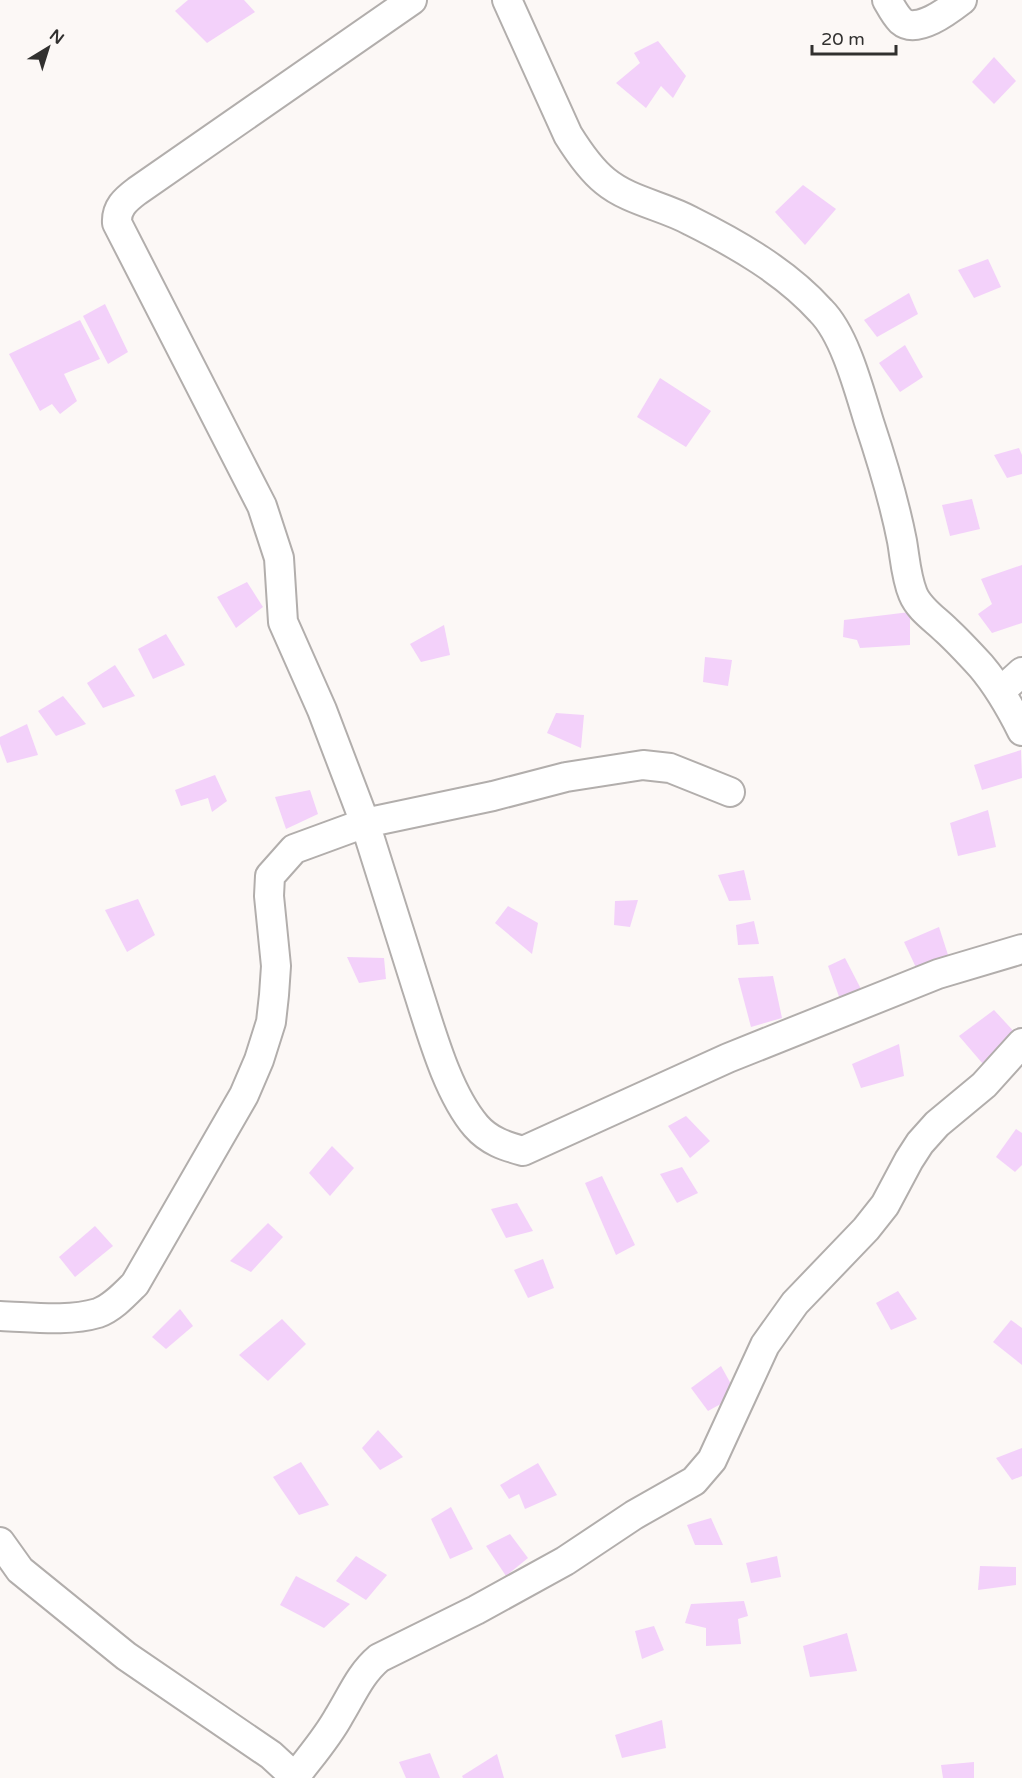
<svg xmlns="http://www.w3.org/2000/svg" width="1022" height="1778" viewBox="0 0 1022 1778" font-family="'Varela Round',sans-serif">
<rect width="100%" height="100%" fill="#fcf8f6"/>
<g fill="#f3d1fa">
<path d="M 188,0 L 244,0 L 255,12 L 207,43 L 175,11 Z"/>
<path d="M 658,41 L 686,76 L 673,98 L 661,86 L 646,108 L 616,83 L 640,63 L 634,53 Z"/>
<path d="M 994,57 L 1016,81 L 994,104 L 972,82 Z"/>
<path d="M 803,185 L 836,209 L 805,245 L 775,212 Z"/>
<path d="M 988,259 L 1001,287 L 974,298 L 958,270 Z"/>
<path d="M 909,293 L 918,314 L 877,337 L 864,320 Z"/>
<path d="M 105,304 L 128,352 L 108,364 L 83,316 Z"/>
<path d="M 80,320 L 100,359 L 64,374 L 77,401 L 60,414 L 52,404 L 40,411 L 9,354 Z"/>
<path d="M 905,345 L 923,377 L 900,392 L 879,363 Z"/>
<path d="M 660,378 L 711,411 L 686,447 L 637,417 Z"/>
<path d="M 1019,448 L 1022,455 L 1022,474 L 1007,478 L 994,455 Z"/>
<path d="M 972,499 L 980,529 L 950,536 L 942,505 Z"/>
<path d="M 1022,565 L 1022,623 L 992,633 L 978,614 L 992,604 L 981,579 Z"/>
<path d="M 247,582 L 263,607 L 236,628 L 217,597 Z"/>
<path d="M 910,612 L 910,645 L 860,648 L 857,640 L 843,637 L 844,620 Z"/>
<path d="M 444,625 L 450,655 L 421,662 L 410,644 Z"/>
<path d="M 166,634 L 185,665 L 153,679 L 138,649 Z"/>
<path d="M 705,657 L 732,660 L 728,686 L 703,682 Z"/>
<path d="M 115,665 L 135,696 L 103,708 L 87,683 Z"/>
<path d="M 63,696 L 86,724 L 56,736 L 38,711 Z"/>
<path d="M 556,713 L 584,715 L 581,748 L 547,733 Z"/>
<path d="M 27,724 L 38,755 L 7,763 L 0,744 L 0,737 Z"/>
<path d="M 1021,750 L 1022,778 L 982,790 L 974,765 Z"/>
<path d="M 215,775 L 227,801 L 212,812 L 208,798 L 181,806 L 175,790 Z"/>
<path d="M 310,790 L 318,814 L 286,829 L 275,797 Z"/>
<path d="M 988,810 L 996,847 L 958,856 L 950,823 Z"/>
<path d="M 744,870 L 751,900 L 729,901 L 718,875 Z"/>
<path d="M 138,899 L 155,935 L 127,952 L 105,910 Z"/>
<path d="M 638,900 L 630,927 L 614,925 L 615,901 Z"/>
<path d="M 508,906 L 538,923 L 532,954 L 495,923 Z"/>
<path d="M 754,921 L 759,944 L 738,945 L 736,925 Z"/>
<path d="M 939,927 L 949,958 L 919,974 L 904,942 Z"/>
<path d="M 347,957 L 384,958 L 386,979 L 359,983 Z"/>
<path d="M 845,958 L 861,989 L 841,1002 L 828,966 Z"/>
<path d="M 773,976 L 782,1018 L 751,1027 L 738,978 Z"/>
<path d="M 994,1010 L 1018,1036 L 983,1064 L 959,1036 Z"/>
<path d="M 899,1044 L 904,1076 L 861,1088 L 852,1064 Z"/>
<path d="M 686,1116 L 710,1141 L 690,1158 L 668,1126 Z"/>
<path d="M 1016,1129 L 1022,1133 L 1022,1165 L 1015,1172 L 996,1157 Z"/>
<path d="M 332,1146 L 354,1168 L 330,1196 L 309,1173 Z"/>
<path d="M 682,1167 L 698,1193 L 677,1203 L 660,1174 Z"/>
<path d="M 602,1176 L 635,1245 L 616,1255 L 585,1183 Z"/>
<path d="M 517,1203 L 533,1231 L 506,1238 L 491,1209 Z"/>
<path d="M 268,1223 L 283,1237 L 251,1272 L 230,1261 Z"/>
<path d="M 95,1226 L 113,1246 L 75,1277 L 59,1257 Z"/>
<path d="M 543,1259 L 554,1288 L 528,1298 L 514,1270 Z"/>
<path d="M 898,1291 L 917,1319 L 891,1330 L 876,1303 Z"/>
<path d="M 180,1309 L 193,1326 L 166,1349 L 152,1337 Z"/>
<path d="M 282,1319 L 306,1344 L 268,1381 L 239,1355 Z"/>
<path d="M 1011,1320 L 1022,1328 L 1022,1365 L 993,1342 Z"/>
<path d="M 721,1366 L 737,1395 L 708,1411 L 691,1388 Z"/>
<path d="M 378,1430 L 403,1457 L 380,1470 L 362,1448 Z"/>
<path d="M 1022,1448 L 1022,1476 L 1012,1480 L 996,1458 Z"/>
<path d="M 301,1462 L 329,1505 L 299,1515 L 273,1477 Z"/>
<path d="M 538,1463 L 557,1495 L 525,1509 L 519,1494 L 509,1499 L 500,1485 Z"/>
<path d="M 451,1507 L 473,1549 L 450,1559 L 431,1519 Z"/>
<path d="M 711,1518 L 723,1545 L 695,1545 L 687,1525 Z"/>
<path d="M 510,1534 L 528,1558 L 506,1576 L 486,1546 Z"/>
<path d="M 356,1556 L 387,1575 L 366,1600 L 336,1581 Z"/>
<path d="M 777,1556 L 781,1577 L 751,1583 L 746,1563 Z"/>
<path d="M 980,1566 L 1016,1567 L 1016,1585 L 978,1590 Z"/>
<path d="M 296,1576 L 350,1604 L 324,1628 L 280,1605 Z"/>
<path d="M 744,1601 L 748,1616 L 738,1619 L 741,1644 L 706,1646 L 706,1628 L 685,1623 L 691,1604 Z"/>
<path d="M 654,1626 L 664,1650 L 642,1659 L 635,1631 Z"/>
<path d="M 847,1633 L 857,1671 L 810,1677 L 803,1646 Z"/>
<path d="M 662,1720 L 666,1748 L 622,1758 L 615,1735 Z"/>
<path d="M 430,1753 L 440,1778 L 406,1778 L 399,1762 Z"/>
<path d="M 497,1754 L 504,1778 L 463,1778 L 462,1776 Z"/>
<path d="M 974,1762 L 974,1778 L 943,1778 L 941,1765 Z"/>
</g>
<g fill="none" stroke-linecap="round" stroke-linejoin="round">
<g stroke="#b2aeac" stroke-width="32">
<g id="minor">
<path d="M 507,0 L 568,135 C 578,151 590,169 605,181 C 629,201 664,206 691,221 C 737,244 786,272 821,311 C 845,335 859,390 869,422 C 882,461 894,500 902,541 C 905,558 906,577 913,594 C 919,609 935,619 946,630 C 958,641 970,654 981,666 C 998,686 1010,707 1022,731"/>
<path d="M 887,0 C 891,7 895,15 901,21 C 917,35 949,10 962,0"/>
<path d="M 1001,691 L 1022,672"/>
<path d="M 730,792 L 670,768 L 643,765 L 566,777 L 493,796 L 365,823 C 382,878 400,933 417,988 C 431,1031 447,1092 476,1126 C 489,1141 505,1146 523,1151 L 728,1058 L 938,974 L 1022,949"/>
<path d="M 0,1316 C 31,1317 68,1322 98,1313 C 112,1308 124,1295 135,1284 L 244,1095 L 259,1060 L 271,1022 L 274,995 L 276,966 L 269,896 L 270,876 L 294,849 L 365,823 L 322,710 L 283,622 L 279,558 L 262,506 L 117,223 C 116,208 125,200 137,191 L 412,0"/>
<path d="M 0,1542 L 20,1570 L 126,1656 L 271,1755 L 296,1778"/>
<path d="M 295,1777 C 310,1757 327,1738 339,1716 C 352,1695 360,1674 379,1658 L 476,1610 L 565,1561 L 634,1515 L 694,1481 L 712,1460 L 765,1345 L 795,1303 L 866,1229 L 885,1205 L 909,1160 L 920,1143 L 937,1124 L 984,1085 L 1022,1043"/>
</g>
</g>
<use href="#minor" stroke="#fff" stroke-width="28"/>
</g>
<g transform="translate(48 48) rotate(38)" stroke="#fcf8f6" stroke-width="4.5" paint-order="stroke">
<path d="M0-4.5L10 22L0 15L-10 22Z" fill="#31302f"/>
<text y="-9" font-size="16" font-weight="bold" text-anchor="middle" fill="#31302f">N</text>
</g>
<path d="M812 45v9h84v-9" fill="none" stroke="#31302f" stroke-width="3"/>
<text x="821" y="45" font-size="18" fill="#31302f" stroke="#fcf8f6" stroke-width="4.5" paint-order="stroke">20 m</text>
</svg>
